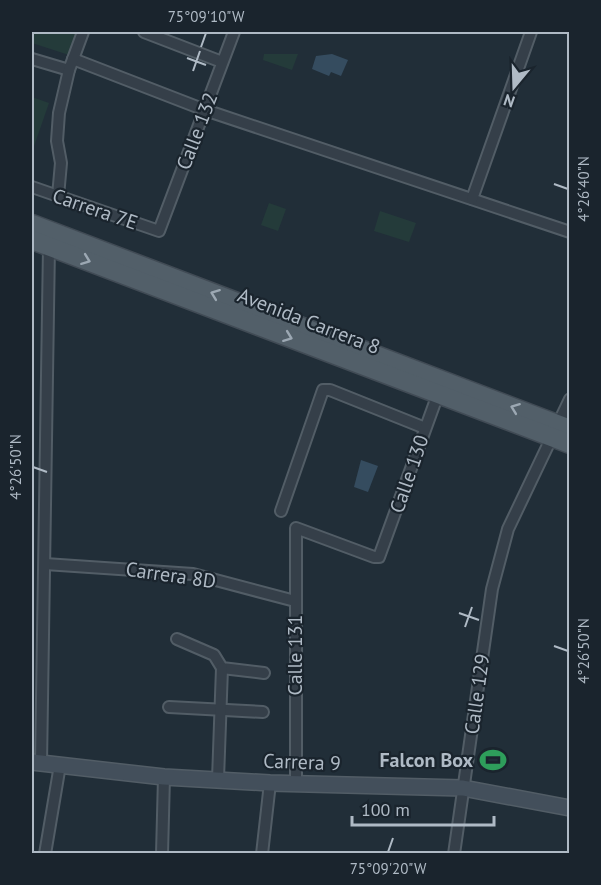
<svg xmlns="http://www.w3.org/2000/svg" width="601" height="885" viewBox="0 0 601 885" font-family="'PT Sans',sans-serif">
<rect width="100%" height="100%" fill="#212e38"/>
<g fill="#243b3a">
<path d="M 32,32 L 76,32 L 69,55 L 32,43 Z"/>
<path d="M 264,54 L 298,54 L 292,70 L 263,60 Z"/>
<path d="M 32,97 L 49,103 L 32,152 Z"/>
<path d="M 269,203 L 286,209 L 278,231 L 261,225 Z"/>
<path d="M 380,211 L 416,223 L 409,242 L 374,231 Z"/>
</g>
<g fill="#354c5f">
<path d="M 332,54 L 348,60 L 341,76 L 331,72 L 329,76 L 312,69 L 316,56 Z"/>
<path d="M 361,460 L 378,466 L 368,492 L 354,487 Z"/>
</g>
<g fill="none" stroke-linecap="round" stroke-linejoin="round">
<g stroke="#525d66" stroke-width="14">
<g id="street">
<path d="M 144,32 L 222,62"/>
<path d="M 32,59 L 69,70"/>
<path d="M 73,59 L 205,110 L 570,232"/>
<path d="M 32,187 L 159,231 L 234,32"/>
<path d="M 58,196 L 61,163 L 57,141 L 59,113 L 69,70 L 83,32"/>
<path d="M 472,199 L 531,32"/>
<path d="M 281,511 L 323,390 L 330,390 L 425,428"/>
<path d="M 45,564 L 193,574 L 295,601"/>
<path d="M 177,639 L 214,655 L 222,668 L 264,673"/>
<path d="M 169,707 L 263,712"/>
<path d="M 41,764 L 49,246"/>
<path d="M 218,779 L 222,668"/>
<path d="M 296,783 L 296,528 L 374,557 L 379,557 L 438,394"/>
<path d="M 45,854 L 60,765"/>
<path d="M 162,854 L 164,777"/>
<path d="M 262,854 L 270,783"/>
<path d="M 454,854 L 492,589 L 508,529 L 570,399"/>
</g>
</g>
<g stroke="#525d66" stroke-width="18">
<path id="secondary" d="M 32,762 L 164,777 L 270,783 L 463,788 L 570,808"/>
</g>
<g stroke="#414b55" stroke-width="21">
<g id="primary">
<path d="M 32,224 L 570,429"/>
<path d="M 32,240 L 570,444"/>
</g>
</g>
<use href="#street" stroke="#353f49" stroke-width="10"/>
<use href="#secondary" stroke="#434f5b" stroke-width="15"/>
<use href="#primary" stroke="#525f69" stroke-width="18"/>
</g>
<defs><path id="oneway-chevron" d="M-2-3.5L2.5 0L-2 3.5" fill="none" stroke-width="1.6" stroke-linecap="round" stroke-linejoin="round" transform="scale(1.5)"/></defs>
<g stroke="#9ca8b3">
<use href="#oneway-chevron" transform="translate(86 260) rotate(21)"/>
<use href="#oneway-chevron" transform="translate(215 294) rotate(-159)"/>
<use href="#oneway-chevron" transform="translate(288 337) rotate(21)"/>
<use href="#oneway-chevron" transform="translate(515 408) rotate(-159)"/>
</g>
<path fill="none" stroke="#afbac5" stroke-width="2" d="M 201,47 L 206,33M 187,58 L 206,65M 193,71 L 200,51M 554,184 L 568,189M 33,467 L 47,472M 459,613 L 479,620M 465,627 L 472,607M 554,646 L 568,651M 388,852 L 393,838"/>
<defs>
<g id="stadium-bare" transform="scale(2.07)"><path d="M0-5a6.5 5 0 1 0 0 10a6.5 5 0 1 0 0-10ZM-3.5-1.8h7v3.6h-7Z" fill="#2e9e5b" stroke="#1a242d" stroke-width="2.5" paint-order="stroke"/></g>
</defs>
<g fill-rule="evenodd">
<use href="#stadium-bare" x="493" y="760"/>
</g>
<g text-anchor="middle" stroke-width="4.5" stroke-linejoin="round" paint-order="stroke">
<g font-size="20" fill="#afbac5" stroke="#1a242d">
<text transform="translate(197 131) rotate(-69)" y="7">Calle 132</text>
<text transform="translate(95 209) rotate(19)" y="7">Carrera 7E</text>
<text transform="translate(309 321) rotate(21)" y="7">Avenida Carrera 8</text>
<text transform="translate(409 474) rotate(-71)" y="7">Calle 130</text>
<text transform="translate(171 575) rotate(8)" y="7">Carrera 8D</text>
<text transform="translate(295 655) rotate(-90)" y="7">Calle 131</text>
<text transform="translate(477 694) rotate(-82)" y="7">Calle 129</text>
<text transform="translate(302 762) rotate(2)" y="7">Carrera 9</text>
</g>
<g font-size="20" font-weight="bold" fill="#afbac5" stroke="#1a242d" text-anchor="end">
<text x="473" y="767">Falcon Box</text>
</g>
</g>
<rect width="601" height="885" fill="none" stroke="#1a242d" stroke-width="66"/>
<g transform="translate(514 87) rotate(199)" stroke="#1a242d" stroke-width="4.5" paint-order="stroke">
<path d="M0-4.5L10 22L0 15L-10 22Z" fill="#afbac5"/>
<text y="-9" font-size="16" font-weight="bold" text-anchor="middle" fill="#afbac5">N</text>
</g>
<path d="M352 816v9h142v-9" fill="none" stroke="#afbac5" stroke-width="3"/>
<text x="361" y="816" font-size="18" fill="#afbac5" stroke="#1a242d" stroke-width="4.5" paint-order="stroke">100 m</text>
<rect x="33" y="33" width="535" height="819" fill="none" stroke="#afbac5" stroke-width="2"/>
<g font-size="15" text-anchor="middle" fill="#afbac5">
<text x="206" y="22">75°09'10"W</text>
<text transform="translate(584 189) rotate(-90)" y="5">4°26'40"N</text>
<text transform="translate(16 467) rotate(-90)" y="5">4°26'50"N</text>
<text transform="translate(584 651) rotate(-90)" y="5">4°26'50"N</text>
<text x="388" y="874">75°09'20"W</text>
</g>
</svg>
